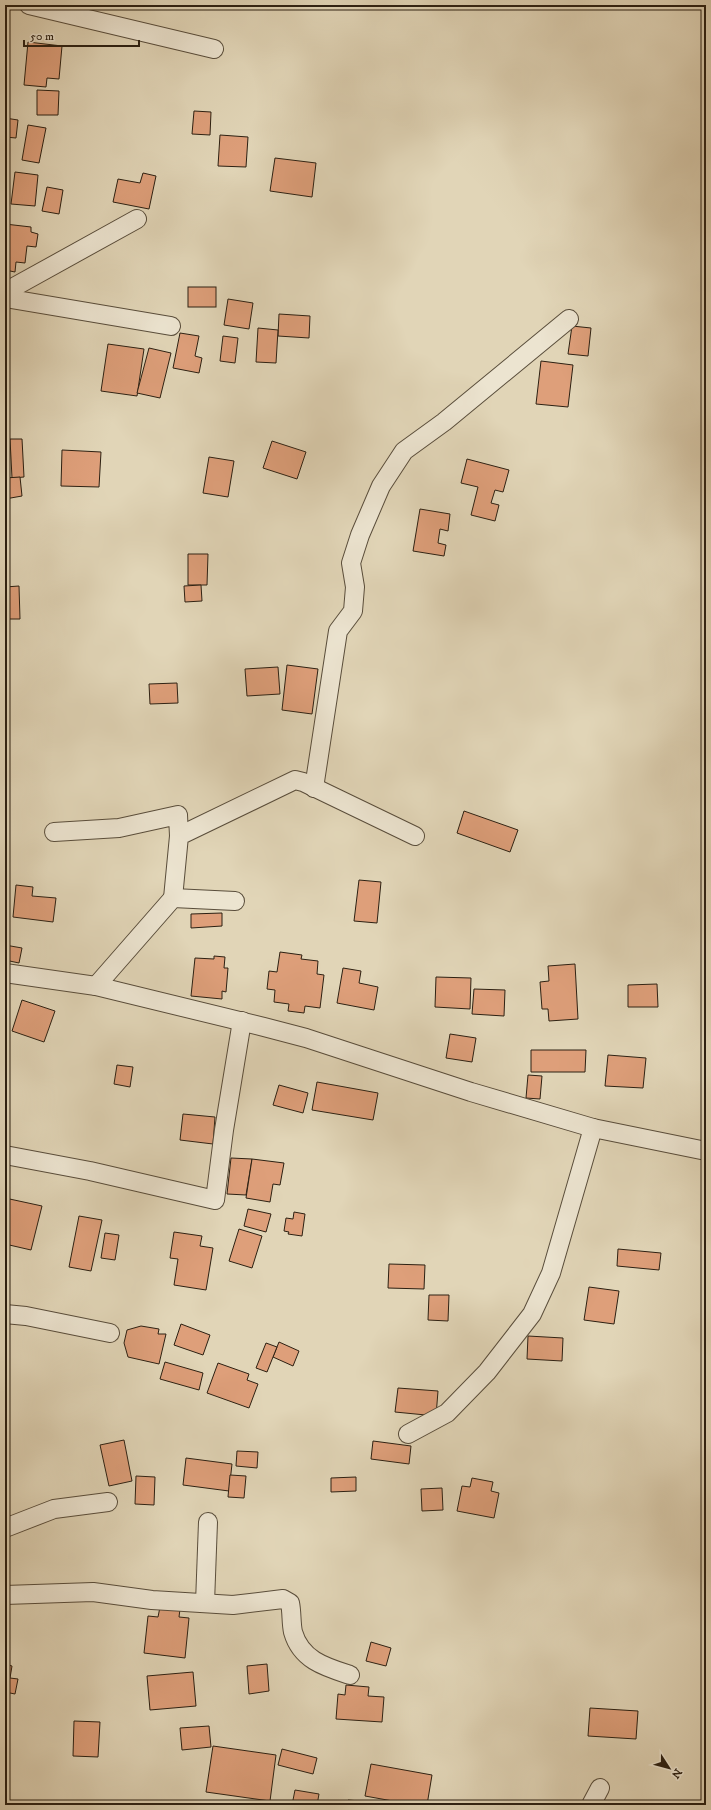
<svg xmlns="http://www.w3.org/2000/svg" width="711" height="1810" viewBox="0 0 711 1810" font-family="'IM FELL DW Pica',serif">
<rect width="100%" height="100%" fill="#e1d5b7"/>
<filter id="stains"><feTurbulence type="fractalNoise" baseFrequency=".005" numOctaves="4"/><feColorMatrix values="0 0 0 0 .2 0 0 0 0 .09 0 0 0 0 .02 0 0 0 .5 -.17"/></filter>
<radialGradient id="worn" r=".72"><stop offset=".6" stop-color="#630" stop-opacity="0"/><stop offset="1" stop-color="#630" stop-opacity=".3"/></radialGradient>
<g fill="#de9f7a" stroke="#2c2012">
<path d="M 28,42 L 62,46 L 59,79 L 47,78 L 46,87 L 24,85 Z"/>
<path d="M 37,90 L 59,91 L 58,115 L 37,115 Z"/>
<path d="M 194,111 L 211,112 L 210,135 L 192,134 Z"/>
<path d="M 5,118 L 18,120 L 16,138 L 5,137 Z"/>
<path d="M 28,125 L 46,128 L 39,163 L 22,160 Z"/>
<path d="M 220,135 L 248,137 L 246,167 L 218,166 Z"/>
<path d="M 275,158 L 316,163 L 312,197 L 270,191 Z"/>
<path d="M 15,172 L 38,175 L 35,206 L 11,204 Z"/>
<path d="M 143,173 L 156,176 L 149,209 L 113,202 L 118,179 L 140,183 Z"/>
<path d="M 47,187 L 63,190 L 59,214 L 42,211 Z"/>
<path d="M 5,224 L 31,227 L 31,232 L 38,234 L 36,247 L 27,246 L 25,263 L 16,262 L 15,272 L 5,270 Z"/>
<rect x="188" y="287" width="28" height="20"/>
<path d="M 228,299 L 253,303 L 249,329 L 224,325 Z"/>
<path d="M 279,314 L 310,316 L 309,338 L 278,336 Z"/>
<path d="M 572,326 L 591,328 L 588,356 L 568,354 Z"/>
<path d="M 258,328 L 278,330 L 276,363 L 256,362 Z"/>
<path d="M 180,333 L 199,336 L 195,356 L 202,358 L 199,373 L 173,368 Z"/>
<path d="M 223,336 L 238,338 L 235,363 L 220,361 Z"/>
<path d="M 108,344 L 144,349 L 137,396 L 101,391 Z"/>
<path d="M 149,348 L 171,353 L 160,398 L 137,393 Z"/>
<path d="M 541,361 L 573,365 L 568,407 L 536,404 Z"/>
<path d="M 10,439 L 22,439 L 24,477 L 12,478 Z"/>
<path d="M 272,441 L 306,452 L 297,479 L 263,468 Z"/>
<path d="M 5,445 L 9,478 L 5,478 Z"/>
<path d="M 62,450 L 101,452 L 99,487 L 61,486 Z"/>
<path d="M 209,457 L 234,461 L 228,497 L 203,493 Z"/>
<path d="M 467,459 L 509,470 L 503,492 L 495,490 L 491,503 L 499,505 L 495,521 L 471,515 L 478,487 L 461,483 Z"/>
<path d="M 20,477 L 22,496 L 5,499 L 5,478 Z"/>
<path d="M 420,509 L 450,514 L 448,531 L 440,529 L 438,543 L 446,545 L 444,556 L 413,551 Z"/>
<path d="M 188,554 L 208,554 L 207,585 L 188,585 Z"/>
<path d="M 201,585 L 202,601 L 185,602 L 184,586 Z"/>
<path d="M 19,586 L 20,619 L 5,619 L 5,587 Z"/>
<path d="M 287,665 L 318,669 L 312,714 L 282,710 Z"/>
<path d="M 278,667 L 280,694 L 247,696 L 245,669 Z"/>
<path d="M 177,683 L 178,703 L 150,704 L 149,684 Z"/>
<path d="M 464,811 L 518,830 L 510,852 L 457,833 Z"/>
<path d="M 359,880 L 381,882 L 377,923 L 354,921 Z"/>
<path d="M 16,885 L 33,887 L 32,896 L 56,898 L 53,922 L 13,917 Z"/>
<path d="M 222,913 L 222,926 L 191,928 L 191,914 Z"/>
<path d="M 5,945 L 22,948 L 19,963 L 5,960 Z"/>
<path d="M 280,952 L 302,955 L 301,959 L 318,961 L 317,974 L 324,975 L 320,1008 L 305,1006 L 304,1013 L 288,1011 L 289,1004 L 274,1002 L 275,990 L 267,989 L 269,971 L 277,972 Z"/>
<path d="M 214,956 L 225,957 L 224,968 L 228,968 L 226,992 L 222,991 L 222,999 L 191,996 L 195,958 L 214,959 Z"/>
<path d="M 575,964 L 578,1019 L 549,1021 L 548,1009 L 542,1009 L 540,982 L 549,981 L 548,966 Z"/>
<path d="M 343,968 L 361,971 L 359,983 L 378,987 L 374,1010 L 337,1003 Z"/>
<path d="M 436,977 L 471,978 L 470,1009 L 435,1007 Z"/>
<path d="M 657,984 L 658,1007 L 628,1007 L 628,985 Z"/>
<path d="M 474,989 L 505,990 L 504,1016 L 472,1014 Z"/>
<path d="M 22,1000 L 55,1011 L 44,1042 L 12,1031 Z"/>
<path d="M 450,1034 L 476,1038 L 472,1062 L 446,1058 Z"/>
<path d="M 531,1050 L 586,1050 L 585,1072 L 531,1072 Z"/>
<path d="M 608,1055 L 646,1058 L 643,1088 L 605,1086 Z"/>
<path d="M 117,1065 L 133,1067 L 130,1087 L 114,1084 Z"/>
<path d="M 528,1075 L 542,1076 L 540,1099 L 526,1098 Z"/>
<path d="M 317,1082 L 378,1093 L 373,1120 L 312,1110 Z"/>
<path d="M 279,1085 L 308,1093 L 303,1113 L 273,1105 Z"/>
<path d="M 183,1114 L 215,1117 L 213,1144 L 180,1140 Z"/>
<path d="M 231,1158 L 252,1159 L 246,1195 L 227,1194 Z"/>
<path d="M 252,1159 L 284,1163 L 280,1185 L 273,1184 L 270,1202 L 246,1198 Z"/>
<path d="M 5,1198 L 42,1206 L 31,1250 L 5,1244 Z"/>
<path d="M 248,1209 L 271,1214 L 266,1232 L 244,1226 Z"/>
<path d="M 294,1212 L 305,1214 L 302,1236 L 288,1234 L 289,1232 L 284,1231 L 286,1218 L 293,1219 Z"/>
<path d="M 79,1216 L 102,1220 L 91,1271 L 69,1267 Z"/>
<path d="M 239,1229 L 262,1236 L 252,1268 L 229,1261 Z"/>
<path d="M 174,1232 L 202,1236 L 200,1246 L 213,1248 L 206,1290 L 174,1285 L 178,1259 L 170,1258 Z"/>
<path d="M 105,1233 L 119,1235 L 115,1260 L 101,1258 Z"/>
<path d="M 618,1249 L 661,1253 L 659,1270 L 617,1266 Z"/>
<path d="M 389,1264 L 425,1265 L 424,1289 L 388,1288 Z"/>
<path d="M 589,1287 L 619,1291 L 614,1324 L 584,1320 Z"/>
<path d="M 429,1295 L 449,1295 L 448,1321 L 428,1320 Z"/>
<path d="M 181,1324 L 210,1335 L 203,1355 L 174,1345 Z"/>
<path d="M 141,1326 L 159,1329 L 158,1334 L 166,1334 L 159,1364 L 128,1357 L 124,1343 L 127,1330 Z"/>
<path d="M 528,1336 L 563,1338 L 562,1361 L 527,1359 Z"/>
<path d="M 279,1342 L 299,1351 L 293,1366 L 273,1357 Z"/>
<path d="M 266,1343 L 277,1347 L 267,1372 L 256,1368 Z"/>
<path d="M 165,1362 L 203,1373 L 199,1390 L 160,1379 Z"/>
<path d="M 218,1363 L 249,1374 L 247,1380 L 258,1384 L 249,1408 L 207,1393 Z"/>
<path d="M 398,1388 L 438,1391 L 436,1416 L 395,1412 Z"/>
<path d="M 124,1440 L 132,1481 L 109,1486 L 100,1445 Z"/>
<path d="M 373,1441 L 411,1446 L 409,1464 L 371,1459 Z"/>
<path d="M 237,1451 L 258,1452 L 257,1468 L 236,1466 Z"/>
<path d="M 186,1458 L 232,1464 L 229,1491 L 183,1485 Z"/>
<path d="M 230,1475 L 246,1476 L 244,1498 L 228,1497 Z"/>
<path d="M 136,1476 L 155,1477 L 154,1505 L 135,1504 Z"/>
<path d="M 356,1477 L 356,1491 L 331,1492 L 331,1478 Z"/>
<path d="M 472,1478 L 493,1482 L 491,1491 L 499,1493 L 494,1518 L 457,1511 L 462,1486 L 470,1487 Z"/>
<path d="M 442,1488 L 443,1510 L 422,1511 L 421,1489 Z"/>
<path d="M 160,1607 L 180,1609 L 179,1617 L 189,1618 L 185,1658 L 144,1653 L 148,1616 L 158,1617 Z"/>
<path d="M 371,1642 L 391,1648 L 386,1666 L 366,1661 Z"/>
<path d="M 5,1664 L 12,1666 L 10,1678 L 18,1679 L 15,1694 L 5,1692 Z"/>
<path d="M 267,1664 L 269,1691 L 249,1694 L 247,1666 Z"/>
<path d="M 193,1672 L 196,1706 L 150,1710 L 147,1676 Z"/>
<path d="M 346,1685 L 369,1687 L 368,1696 L 384,1697 L 382,1722 L 336,1719 L 338,1694 L 345,1695 Z"/>
<path d="M 590,1708 L 638,1711 L 636,1739 L 588,1736 Z"/>
<path d="M 74,1721 L 100,1722 L 98,1757 L 73,1756 Z"/>
<path d="M 209,1726 L 211,1747 L 182,1750 L 180,1728 Z"/>
<path d="M 213,1746 L 276,1755 L 270,1801 L 206,1792 Z"/>
<path d="M 282,1749 L 317,1758 L 313,1774 L 278,1765 Z"/>
<path d="M 371,1764 L 432,1775 L 427,1805 L 415,1805 L 365,1796 Z"/>
<path d="M 295,1790 L 319,1794 L 317,1805 L 292,1805 Z"/>
<path d="M 348,1800 L 360,1801 L 359,1805 L 348,1805 Z"/>
</g>
<g fill="none" stroke-linecap="round" stroke-linejoin="round">
<g stroke="#594d3b" stroke-width="20">
<g id="street">
<path d="M 29,5 L 214,49"/>
<path d="M 5,292 L 137,219"/>
<path d="M 5,298 L 171,326"/>
<path d="M 314,788 L 338,631 L 353,611 L 355,587 L 351,563 L 360,535 L 381,486 L 404,451 L 444,422 L 569,319"/>
<path d="M 54,832 L 119,828 L 178,815 L 179,836"/>
<path d="M 173,898 L 179,836 L 295,780 L 303,782 L 415,836"/>
<path d="M 5,973 L 96,986 L 264,1027 L 306,1038 L 471,1092 L 593,1128 L 706,1151"/>
<path d="M 96,986 L 173,898 L 235,901"/>
<path d="M 5,1155 L 90,1171 L 215,1200 L 224,1130 L 242,1021"/>
<path d="M 5,1314 L 26,1316 L 110,1333"/>
<path d="M 408,1434 L 447,1413 L 487,1372 L 532,1314 L 551,1273 L 593,1128"/>
<path d="M 5,1528 L 54,1509 L 108,1502"/>
<path d="M 5,1595 L 93,1592 L 152,1600 L 233,1605 L 283,1599 L 290,1603 C 292,1612 291,1623 293,1632 C 301,1660 325,1667 350,1675"/>
<path d="M 205,1603 L 208,1522"/>
<path d="M 591,1805 L 600,1788"/>
</g>
</g>
<use href="#street" stroke="#ece4d0" stroke-width="18"/>
</g>
<rect width="711" height="1810" fill="none" stroke="#e1d5b7" stroke-width="20"/>
<rect x="6" y="6" width="699" height="1798" fill="none" stroke="#2c2012" stroke-width="2"/>
<rect x="10" y="10" width="691" height="1790" fill="none" stroke="#2c2012"/>
<g transform="translate(669 1768) rotate(126)" stroke="#ece4d0" stroke-width="3" paint-order="stroke">
<path d="M0-3L7 15L0 10L-7 15Z" fill="#2c2012"/>
<text y="-6" font-size="11" font-weight="bold" text-anchor="middle" fill="#2c2012">N</text>
</g>
<path d="M24 40v6h115v-6" fill="none" stroke="#2c2012" stroke-width="2"/>
<text x="30" y="40" font-size="12" fill="#2c2012" stroke="#ece4d0" stroke-width="3" paint-order="stroke">50 m</text>
<rect width="100%" height="100%" filter="url(#stains)"/>
<rect width="100%" height="100%" fill="url(#worn)"/>
</svg>
